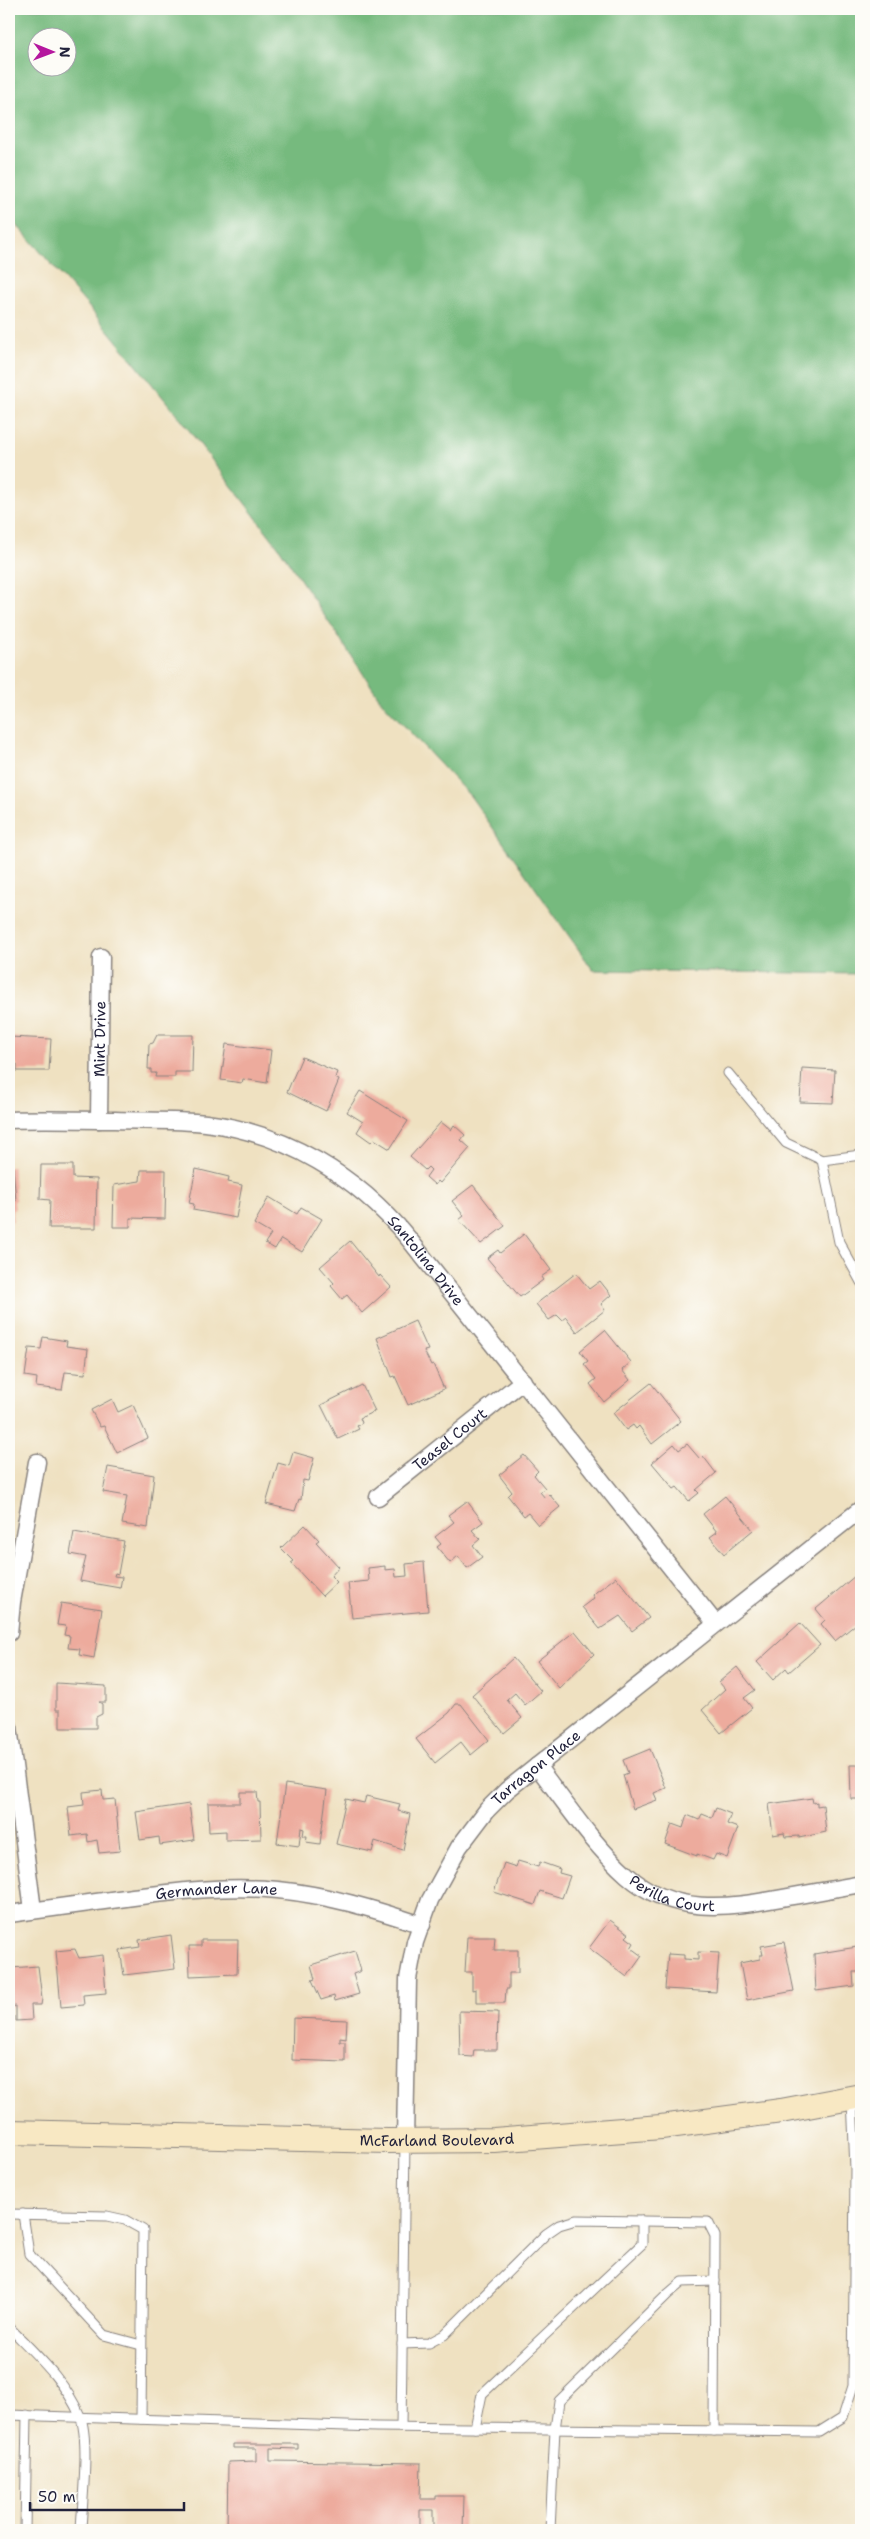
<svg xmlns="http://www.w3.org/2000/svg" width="870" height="2539" viewBox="0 0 870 2539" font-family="'Shantell Sans',sans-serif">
<rect width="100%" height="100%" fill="#fdfcf7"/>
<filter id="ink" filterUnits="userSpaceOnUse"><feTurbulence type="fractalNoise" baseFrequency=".02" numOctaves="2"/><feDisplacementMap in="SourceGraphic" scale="10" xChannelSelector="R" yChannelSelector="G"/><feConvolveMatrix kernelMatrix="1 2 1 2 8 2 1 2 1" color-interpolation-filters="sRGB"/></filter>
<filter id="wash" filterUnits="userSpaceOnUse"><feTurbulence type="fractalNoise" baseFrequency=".0096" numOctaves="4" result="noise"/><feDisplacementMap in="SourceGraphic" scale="20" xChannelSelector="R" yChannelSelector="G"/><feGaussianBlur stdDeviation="1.12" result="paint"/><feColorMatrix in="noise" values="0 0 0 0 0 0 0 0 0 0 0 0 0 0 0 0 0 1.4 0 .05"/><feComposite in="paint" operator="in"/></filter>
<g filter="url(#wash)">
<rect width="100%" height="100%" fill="#efe1c1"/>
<path fill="#76ba7e" stroke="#4c6e5c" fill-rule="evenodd" d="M 9,9 L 861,9 L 861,974 L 593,970 L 471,797 L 382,702 L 280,549 L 179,417 L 88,306 L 9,216 ZM 38,38 L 68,38 L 68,68 L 38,68 Z"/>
<g id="blocks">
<g fill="#edab9d">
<path d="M 157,1035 L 193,1035 L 192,1072 L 175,1072 L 175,1077 L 155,1077 L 156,1073 L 151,1073 L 151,1069 L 148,1069 L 149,1044 L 153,1043 Z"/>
<path d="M 9,1037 L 51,1039 L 49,1071 L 17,1071 L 17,1064 L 9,1063 Z"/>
<path d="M 226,1044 L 271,1050 L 267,1083 L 243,1079 L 242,1083 L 221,1080 Z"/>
<path d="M 302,1057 L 337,1072 L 335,1078 L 339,1080 L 326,1111 L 287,1092 Z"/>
<path d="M 802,1068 L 835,1070 L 833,1103 L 800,1102 Z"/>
<path d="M 360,1091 L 408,1121 L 390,1149 L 374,1139 L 371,1142 L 357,1132 L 363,1122 L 347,1112 Z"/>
<path d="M 441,1122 L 451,1130 L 454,1125 L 465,1135 L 461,1140 L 470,1148 L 440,1183 L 438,1181 L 435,1185 L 426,1177 L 431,1170 L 428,1167 L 425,1170 L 410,1157 Z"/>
<path d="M 41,1165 L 73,1165 L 73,1178 L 97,1179 L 96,1228 L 49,1228 L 50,1200 L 40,1199 Z"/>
<path d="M 9,1167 L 13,1167 L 16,1201 L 14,1201 L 15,1209 L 12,1210 L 13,1221 L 9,1222 Z"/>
<path d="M 196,1169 L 229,1177 L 228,1182 L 242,1185 L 236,1218 L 193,1210 L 194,1204 L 189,1203 Z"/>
<path d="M 141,1170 L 166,1170 L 165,1219 L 130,1218 L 130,1227 L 113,1227 L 114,1185 L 140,1181 Z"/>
<path d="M 473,1185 L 505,1226 L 481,1244 L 459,1220 L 464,1216 L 452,1201 Z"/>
<path d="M 269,1197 L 297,1214 L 301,1207 L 322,1219 L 302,1252 L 281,1239 L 275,1249 L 265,1243 L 271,1234 L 254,1224 Z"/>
<path d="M 524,1234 L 551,1270 L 541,1277 L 543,1280 L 520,1297 L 487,1258 L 498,1250 L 500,1253 Z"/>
<path d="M 350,1241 L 379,1277 L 380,1275 L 391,1287 L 362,1313 L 347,1295 L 342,1299 L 331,1286 L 334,1283 L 320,1267 Z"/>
<path d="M 576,1273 L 589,1289 L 600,1281 L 611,1295 L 601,1304 L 605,1310 L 577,1332 L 566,1317 L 562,1320 L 557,1315 L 549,1320 L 536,1304 Z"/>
<path d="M 415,1321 L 428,1350 L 424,1351 L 431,1365 L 433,1364 L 444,1389 L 408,1405 L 395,1376 L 392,1377 L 377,1338 Z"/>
<path d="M 605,1330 L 631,1362 L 622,1370 L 630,1380 L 604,1402 L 590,1384 L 596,1379 L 584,1364 L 588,1361 L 580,1351 Z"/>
<path d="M 43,1337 L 67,1341 L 66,1346 L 88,1349 L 85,1374 L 65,1372 L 62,1390 L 36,1387 L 37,1378 L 25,1376 L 29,1348 L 41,1349 Z"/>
<path d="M 651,1383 L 681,1421 L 652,1444 L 639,1426 L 636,1429 L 633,1425 L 626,1430 L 613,1413 Z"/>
<path d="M 362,1385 L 375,1411 L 360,1418 L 362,1423 L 357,1426 L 359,1429 L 338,1439 L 321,1405 Z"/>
<path d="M 112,1399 L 118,1412 L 133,1405 L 148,1438 L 117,1453 L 104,1426 L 100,1427 L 91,1410 Z"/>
<path d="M 674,1444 L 679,1450 L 687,1444 L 700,1459 L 703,1456 L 716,1473 L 696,1490 L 699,1493 L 689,1501 L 677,1487 L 674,1489 L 652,1463 Z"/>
<path d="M 293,1452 L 314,1458 L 308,1481 L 303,1480 L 301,1500 L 299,1499 L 295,1511 L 266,1504 L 278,1463 L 289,1466 Z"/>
<path d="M 524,1455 L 538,1471 L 534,1475 L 545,1488 L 540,1492 L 545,1498 L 549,1494 L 560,1507 L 538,1525 L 528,1513 L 524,1516 L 508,1496 L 512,1492 L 499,1475 Z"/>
<path d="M 108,1467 L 154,1475 L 148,1528 L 122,1524 L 127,1496 L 103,1492 Z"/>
<path d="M 725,1496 L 753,1530 L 724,1554 L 710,1537 L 717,1532 L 703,1514 Z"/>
<path d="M 467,1501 L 483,1522 L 472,1530 L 480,1539 L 473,1545 L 482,1557 L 467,1568 L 458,1556 L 450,1563 L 437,1547 L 441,1544 L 435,1537 L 454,1522 L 448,1515 Z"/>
<path d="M 305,1525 L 319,1540 L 316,1542 L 339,1567 L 331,1576 L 337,1582 L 322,1596 L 291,1563 L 294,1561 L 281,1548 Z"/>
<path d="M 74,1532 L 124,1541 L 118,1574 L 115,1573 L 114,1576 L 122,1577 L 120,1588 L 80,1581 L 86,1557 L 70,1554 Z"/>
<path d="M 424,1562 L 428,1611 L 352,1618 L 348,1583 L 369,1581 L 368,1568 L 385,1566 L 385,1570 L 395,1569 L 396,1577 L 407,1576 L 406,1564 Z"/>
<path d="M 856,1575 L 861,1582 L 861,1620 L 835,1641 L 821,1624 L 825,1620 L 816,1609 Z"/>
<path d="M 616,1577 L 649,1618 L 632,1631 L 620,1616 L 600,1629 L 582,1607 L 594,1598 L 592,1595 Z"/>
<path d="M 61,1603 L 102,1609 L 94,1658 L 79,1655 L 80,1649 L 68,1648 L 70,1636 L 64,1635 L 66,1626 L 57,1625 Z"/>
<path d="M 800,1623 L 820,1645 L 789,1672 L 786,1668 L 773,1680 L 757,1662 Z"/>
<path d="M 575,1631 L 594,1654 L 559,1688 L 537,1661 Z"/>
<path d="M 513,1658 L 541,1691 L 525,1705 L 515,1693 L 507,1700 L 522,1718 L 504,1733 L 472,1695 Z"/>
<path d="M 737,1667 L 755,1690 L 744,1698 L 752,1708 L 721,1733 L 702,1710 L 725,1689 L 719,1682 Z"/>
<path d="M 56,1683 L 106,1686 L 106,1702 L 99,1702 L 102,1704 L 102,1714 L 96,1717 L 96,1728 L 60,1728 L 60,1710 L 56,1710 Z"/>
<path d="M 456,1704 L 461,1704 L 489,1740 L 471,1755 L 461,1742 L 435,1763 L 416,1739 L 449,1713 Z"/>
<path d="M 650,1749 L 666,1788 L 654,1793 L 657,1800 L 633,1809 L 623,1775 L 628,1773 L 623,1760 Z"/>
<path d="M 850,1765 L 861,1765 L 861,1799 L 851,1799 Z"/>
<path d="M 285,1784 L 327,1790 L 320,1844 L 306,1842 L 307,1836 L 303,1836 L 304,1829 L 301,1828 L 299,1846 L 277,1843 Z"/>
<path d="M 102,1790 L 103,1800 L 115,1799 L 120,1851 L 99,1853 L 97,1840 L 88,1842 L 87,1834 L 71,1836 L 68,1807 L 84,1805 L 83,1792 Z"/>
<path d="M 240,1792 L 257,1792 L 258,1802 L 260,1802 L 261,1839 L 226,1840 L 226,1831 L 209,1832 L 208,1803 L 240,1803 Z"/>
<path d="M 366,1796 L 400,1804 L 398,1811 L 410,1814 L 403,1850 L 375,1841 L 372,1852 L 336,1844 L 346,1799 L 364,1803 Z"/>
<path d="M 812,1798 L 813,1803 L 817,1802 L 817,1806 L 823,1805 L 826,1832 L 799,1838 L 799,1836 L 785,1837 L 784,1833 L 773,1835 L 769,1804 Z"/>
<path d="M 189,1804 L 194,1840 L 160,1845 L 159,1837 L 140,1840 L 136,1812 Z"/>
<path d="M 716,1808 L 731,1814 L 727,1824 L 738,1828 L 727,1858 L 716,1854 L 713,1860 L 697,1854 L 697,1856 L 665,1844 L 672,1824 L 683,1828 L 687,1815 L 699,1820 L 702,1814 L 712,1818 Z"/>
<path d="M 518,1861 L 538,1867 L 540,1862 L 560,1869 L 559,1873 L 570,1876 L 562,1898 L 540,1891 L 535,1905 L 494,1892 L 504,1863 L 516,1867 Z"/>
<path d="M 610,1920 L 629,1934 L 626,1937 L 634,1943 L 631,1948 L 642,1956 L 627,1977 L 589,1948 Z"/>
<path d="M 171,1935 L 175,1969 L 124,1975 L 120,1950 L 140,1947 L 139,1940 Z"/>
<path d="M 467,1937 L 495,1937 L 494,1950 L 518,1950 L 518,1973 L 509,1973 L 509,1989 L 506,1989 L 505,2003 L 476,2003 L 476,1989 L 472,1990 L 472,1972 L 465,1972 Z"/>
<path d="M 201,1940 L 238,1940 L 237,1974 L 190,1976 L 189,1946 L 201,1946 Z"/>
<path d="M 784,1942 L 794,1991 L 747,2000 L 740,1963 L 760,1959 L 760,1955 L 763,1955 L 761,1946 Z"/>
<path d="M 857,1947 L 859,1972 L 853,1972 L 854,1986 L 816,1991 L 814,1954 Z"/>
<path d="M 75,1949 L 79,1958 L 103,1955 L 106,1993 L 83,1995 L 84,2005 L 61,2007 L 56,1951 Z"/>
<path d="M 355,1951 L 361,1971 L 353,1974 L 359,1994 L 335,2001 L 334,1996 L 321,2000 L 312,1980 L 315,1979 L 311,1965 Z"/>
<path d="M 698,1952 L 719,1953 L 716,1992 L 665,1989 L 668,1954 L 684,1955 L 684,1959 L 698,1960 Z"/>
<path d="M 9,1957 L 11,1957 L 11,1968 L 38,1966 L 42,1999 L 41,2005 L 31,2005 L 32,2020 L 16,2021 L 16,2006 L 9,2007 Z"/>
<path d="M 459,2011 L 498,2012 L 497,2050 L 474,2050 L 473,2057 L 460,2056 Z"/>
<path d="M 293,2018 L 347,2020 L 346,2039 L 340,2038 L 340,2042 L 345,2042 L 345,2062 L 292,2060 Z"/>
<path d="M 233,2444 L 298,2444 L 298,2449 L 270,2448 L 270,2461 L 421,2463 L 420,2499 L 436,2499 L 436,2496 L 464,2496 L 463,2530 L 433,2530 L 433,2510 L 420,2510 L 420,2530 L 227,2530 L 228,2462 L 256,2461 L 256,2448 L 233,2448 Z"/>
</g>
</g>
</g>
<g filter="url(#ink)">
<use href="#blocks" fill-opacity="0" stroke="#88827e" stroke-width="1"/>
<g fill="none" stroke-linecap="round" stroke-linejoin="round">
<g stroke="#88827e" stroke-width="11">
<g id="lane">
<path d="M 728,1073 L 786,1143 L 822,1160 L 839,1242 L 861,1282"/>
<path d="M 822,1160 L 861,1155"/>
<path d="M 9,2214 L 107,2216 L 125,2220 L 143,2230 L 141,2419"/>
<path d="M 23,2214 L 29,2254 L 104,2335 L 141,2345"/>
<path d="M 9,2327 C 35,2354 65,2380 80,2416 C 90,2439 82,2503 81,2530"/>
<path d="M 402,2344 L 429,2343 L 444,2335 L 546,2234 L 559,2225 L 576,2220 L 708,2222 L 715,2236 L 714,2431"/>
<path d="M 9,2415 L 376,2427 L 819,2432 L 843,2417 L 853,2386 L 855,2169 L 852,2098"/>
<path d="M 401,2427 L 405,2141"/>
<path d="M 475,2428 L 482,2394 L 642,2244 L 642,2221"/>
<path d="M 25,2530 L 27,2415"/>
<path d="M 550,2530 L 555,2429 L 559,2401 L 668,2294 L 682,2282 L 715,2281"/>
</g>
</g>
<g stroke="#88827e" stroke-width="19">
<g id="street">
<path id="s1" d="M 9,1120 C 44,1119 79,1120 115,1120 C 145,1121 176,1120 206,1123 C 286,1133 357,1176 408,1238 L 715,1623"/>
<path id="s2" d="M 99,1120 L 101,957"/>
<path id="s3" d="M 378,1497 L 523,1381"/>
<path d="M 9,1633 L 12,1602 L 37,1462"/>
<path d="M 9,1727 L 33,1910"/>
<path id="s4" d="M 537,1766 C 565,1802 592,1844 627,1875 C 673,1916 727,1908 782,1898 C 809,1893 835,1889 861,1884"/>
<path id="s5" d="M 9,1914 C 50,1908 92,1903 133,1897 C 181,1891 229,1885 278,1890 C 328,1895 374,1909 422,1925"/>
<path id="s6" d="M 405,2141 L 408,1979 L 415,1942 L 430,1900 L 459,1847 L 487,1810 L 507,1790 L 861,1509"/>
</g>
</g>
<g stroke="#88827e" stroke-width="26">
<g id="secondary">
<path id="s7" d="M 9,2132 L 388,2141 L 494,2140 L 661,2127 L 781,2111 L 861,2096"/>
</g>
</g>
<use href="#lane" stroke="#fff" stroke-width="9"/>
<use href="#street" stroke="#fff" stroke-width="16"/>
<use href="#secondary" stroke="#f8e8c3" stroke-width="24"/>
</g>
</g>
<g text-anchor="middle" stroke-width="4.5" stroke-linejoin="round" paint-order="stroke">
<g font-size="15" fill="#22223b" stroke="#fdfcf7">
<text dy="5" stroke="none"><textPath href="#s2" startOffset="81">Mint Drive</textPath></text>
<text dy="5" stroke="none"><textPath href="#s1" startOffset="464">Santolina Drive</textPath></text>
<text dy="5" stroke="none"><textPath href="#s3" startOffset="92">Teasel Court</textPath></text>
<text dy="5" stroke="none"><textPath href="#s6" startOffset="416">Tarragon Place</textPath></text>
<text dy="5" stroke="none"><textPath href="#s4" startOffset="192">Perilla Court</textPath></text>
<text dy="5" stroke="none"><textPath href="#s5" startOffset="209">Germander Lane</textPath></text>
<text dy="5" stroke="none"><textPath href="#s7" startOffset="428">McFarland Boulevard</textPath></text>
</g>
</g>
<rect width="870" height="2539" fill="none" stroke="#fdfcf7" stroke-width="30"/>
<g transform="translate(52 52) rotate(91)"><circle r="24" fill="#fdfcf7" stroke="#a5a5ac"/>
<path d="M0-4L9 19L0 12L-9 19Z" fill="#b5179e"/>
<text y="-8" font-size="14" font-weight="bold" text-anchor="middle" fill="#22223b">N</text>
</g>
<path d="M30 2502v8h154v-8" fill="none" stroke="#22223b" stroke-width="2.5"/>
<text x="38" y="2502" font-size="15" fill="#22223b" stroke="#fdfcf7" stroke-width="4" paint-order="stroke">50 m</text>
</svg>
